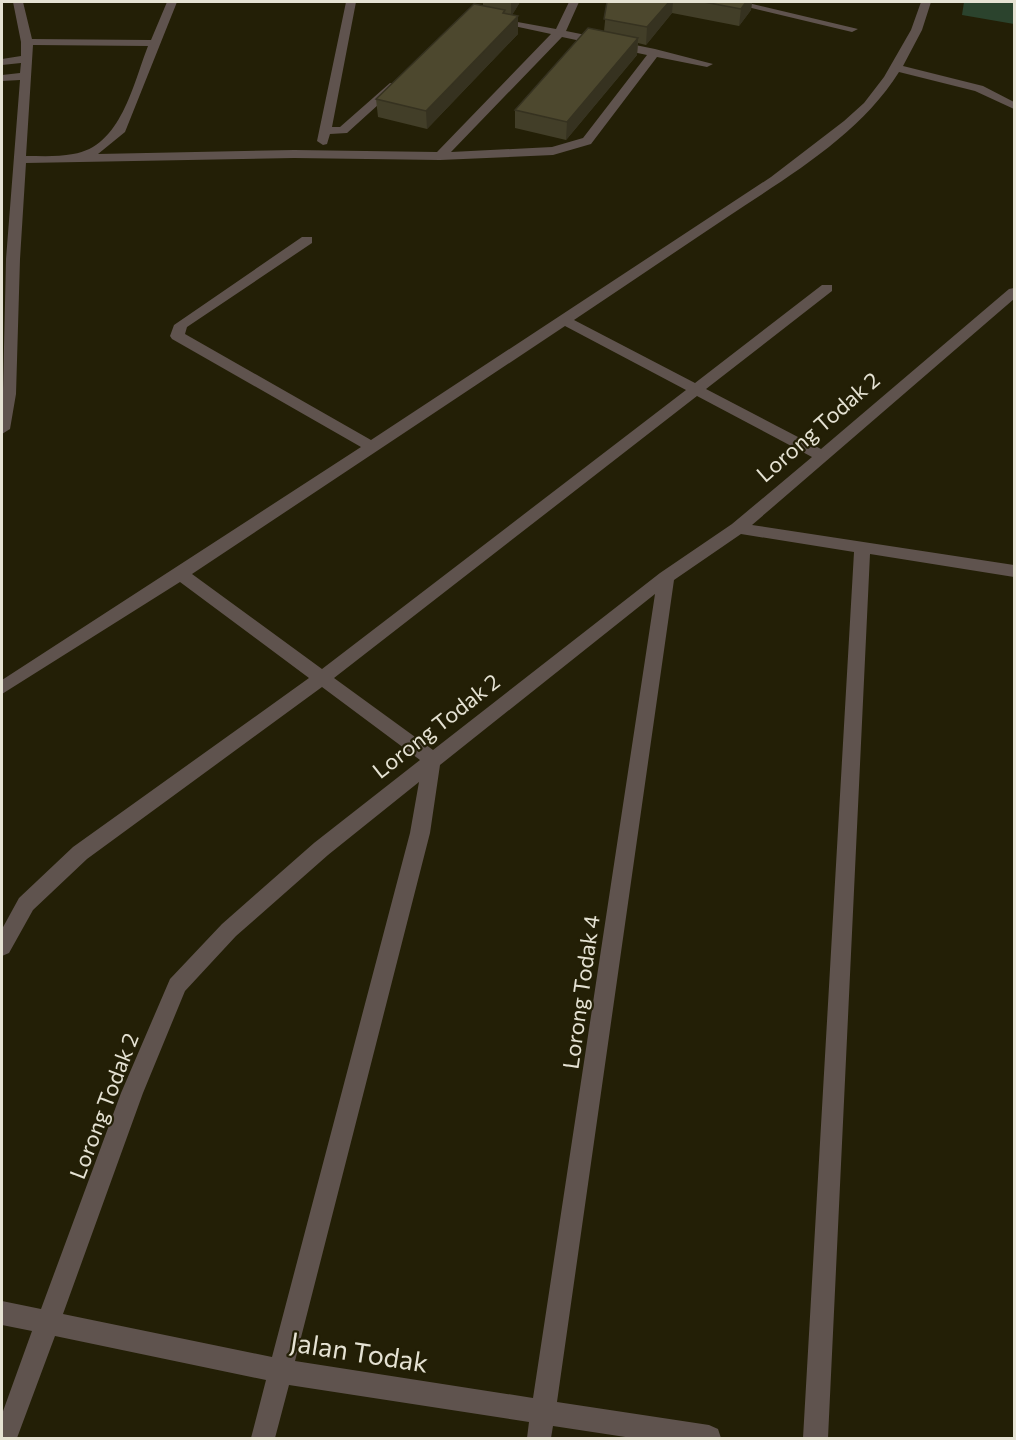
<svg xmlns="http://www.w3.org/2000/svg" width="1016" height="1440" viewBox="0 0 1016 1440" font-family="Commissioner,sans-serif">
<rect width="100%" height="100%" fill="#231f06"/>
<path fill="#2b432d" d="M 964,2 L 1014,2 L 1014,24 L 962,15 Z"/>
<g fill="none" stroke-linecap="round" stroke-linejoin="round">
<g fill="#5f534e" fill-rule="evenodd">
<path d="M 13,2 L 23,2 L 32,39 L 151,40 L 167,2 L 177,2 L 125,132 L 98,154 L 294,150 L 437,152 L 551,34 L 490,21 L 490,17 L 556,29 L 569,2 L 579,2 L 566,31 L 655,49 L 713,64 L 707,67 L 657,57 L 591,144 L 553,155 L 440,160 L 294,158 L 26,163 L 20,259 L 16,394 L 10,429 L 2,434 L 6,259 L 20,80 L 2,81 L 2,75 L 20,73 L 21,63 L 2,65 L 2,59 L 21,56 L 21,42 ZM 562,37 L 647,55 L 583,138 L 552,147 L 451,152 ZM 33,45 L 148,46 C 133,84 121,147 73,154 C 58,157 42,156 26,156 Z"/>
<path d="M 346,2 L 356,2 L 332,127 L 340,127 L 390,83 L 400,85 L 347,133 L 330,134 L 327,144 L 323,145 L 317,141 Z"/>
<path d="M 727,2 L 744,2 L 858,29 L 852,32 Z"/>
<path d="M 921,2 L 931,2 L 922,30 L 903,66 L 983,86 L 1014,102 L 1014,109 L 975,91 L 899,72 C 859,136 787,177 726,218 C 675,252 625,286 574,320 L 695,383 L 822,285 L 832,285 L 832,291 L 706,389 L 821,449 L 1009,289 L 1014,288 L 1014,299 L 752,525 L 1014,565 L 1014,577 L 870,554 L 828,1438 L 803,1438 L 854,552 L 741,534 L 674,580 L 557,1402 L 709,1425 L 718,1429 L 721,1438 L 632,1438 L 553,1426 L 551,1438 L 527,1438 L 529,1422 L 289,1385 L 275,1438 L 251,1438 L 266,1380 L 55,1336 L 17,1438 L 2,1438 L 2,1414 L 32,1331 L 2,1325 L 2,1301 L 41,1309 L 121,1093 L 170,979 L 222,924 L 314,843 L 420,760 L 322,687 L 87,859 L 33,910 L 9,953 L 2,956 L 2,929 L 19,898 L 73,847 L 309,678 L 180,582 L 2,694 L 2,680 L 361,447 L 172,339 L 170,336 L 174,325 L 302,237 L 312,237 L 312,243 L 187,327 L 185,334 L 371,440 L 771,177 L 844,121 L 864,103 L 884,77 L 911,30 ZM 565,326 L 686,390 L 322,669 L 192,574 ZM 697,396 L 812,457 L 732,524 L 660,573 L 433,750 L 334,678 ZM 655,594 L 533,1398 L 295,1361 L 430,833 L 440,765 ZM 419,782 L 410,833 L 272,1357 L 63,1314 L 143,1093 L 185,991 L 236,936 L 328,855 Z"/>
</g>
</g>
<g fill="#423e28">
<path d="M 483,2 L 520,2 L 512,15 L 518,34 L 427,129 L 378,117 L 376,99 L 483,6 Z"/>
<path d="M 607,2 L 757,2 L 756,3 L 752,2 L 751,10 L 739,26 L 672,13 L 646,45 L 638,43 L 637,55 L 566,140 L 515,128 L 515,110 L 604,31 Z"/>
</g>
<g fill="#363220">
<path d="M 511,2 L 520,2 L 511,17 Z"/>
<path d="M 669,2 L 673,2 L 672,13 L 646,45 L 647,27 Z"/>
<path d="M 746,2 L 752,2 L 751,10 L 739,26 L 741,9 Z"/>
<path d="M 518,16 L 518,34 L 427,129 L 426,111 Z"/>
<path d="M 638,38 L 637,55 L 566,140 L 567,122 Z"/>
</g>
<g fill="#4d482e" stroke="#363220" stroke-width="1.5">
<path d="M 607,2 L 669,2 L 647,27 L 604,19 Z"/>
<path d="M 704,2 L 746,2 L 741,9 Z"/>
<path d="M 474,4 L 505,10 L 503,13 L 518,16 L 426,111 L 376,99 Z"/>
<path d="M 588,28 L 638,38 L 567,122 L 515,110 Z"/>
</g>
<g text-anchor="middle" stroke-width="4.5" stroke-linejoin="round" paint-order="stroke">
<g font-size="22" fill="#e5e2d3" stroke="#231f06">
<text transform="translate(818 427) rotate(-41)" y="8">Lorong Todak 2</text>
<text transform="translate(436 726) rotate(-38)" y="8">Lorong Todak 2</text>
<text transform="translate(581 992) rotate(-82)" y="8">Lorong Todak 4</text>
<text transform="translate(104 1106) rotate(-69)" y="8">Lorong Todak 2</text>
</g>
<g font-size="27" fill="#e5e2d3" stroke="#231f06">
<text transform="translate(359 1353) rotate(9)" y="9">Jalan Todak</text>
</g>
</g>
<rect width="1016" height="1440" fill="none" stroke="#e5e2d3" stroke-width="6"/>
</svg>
